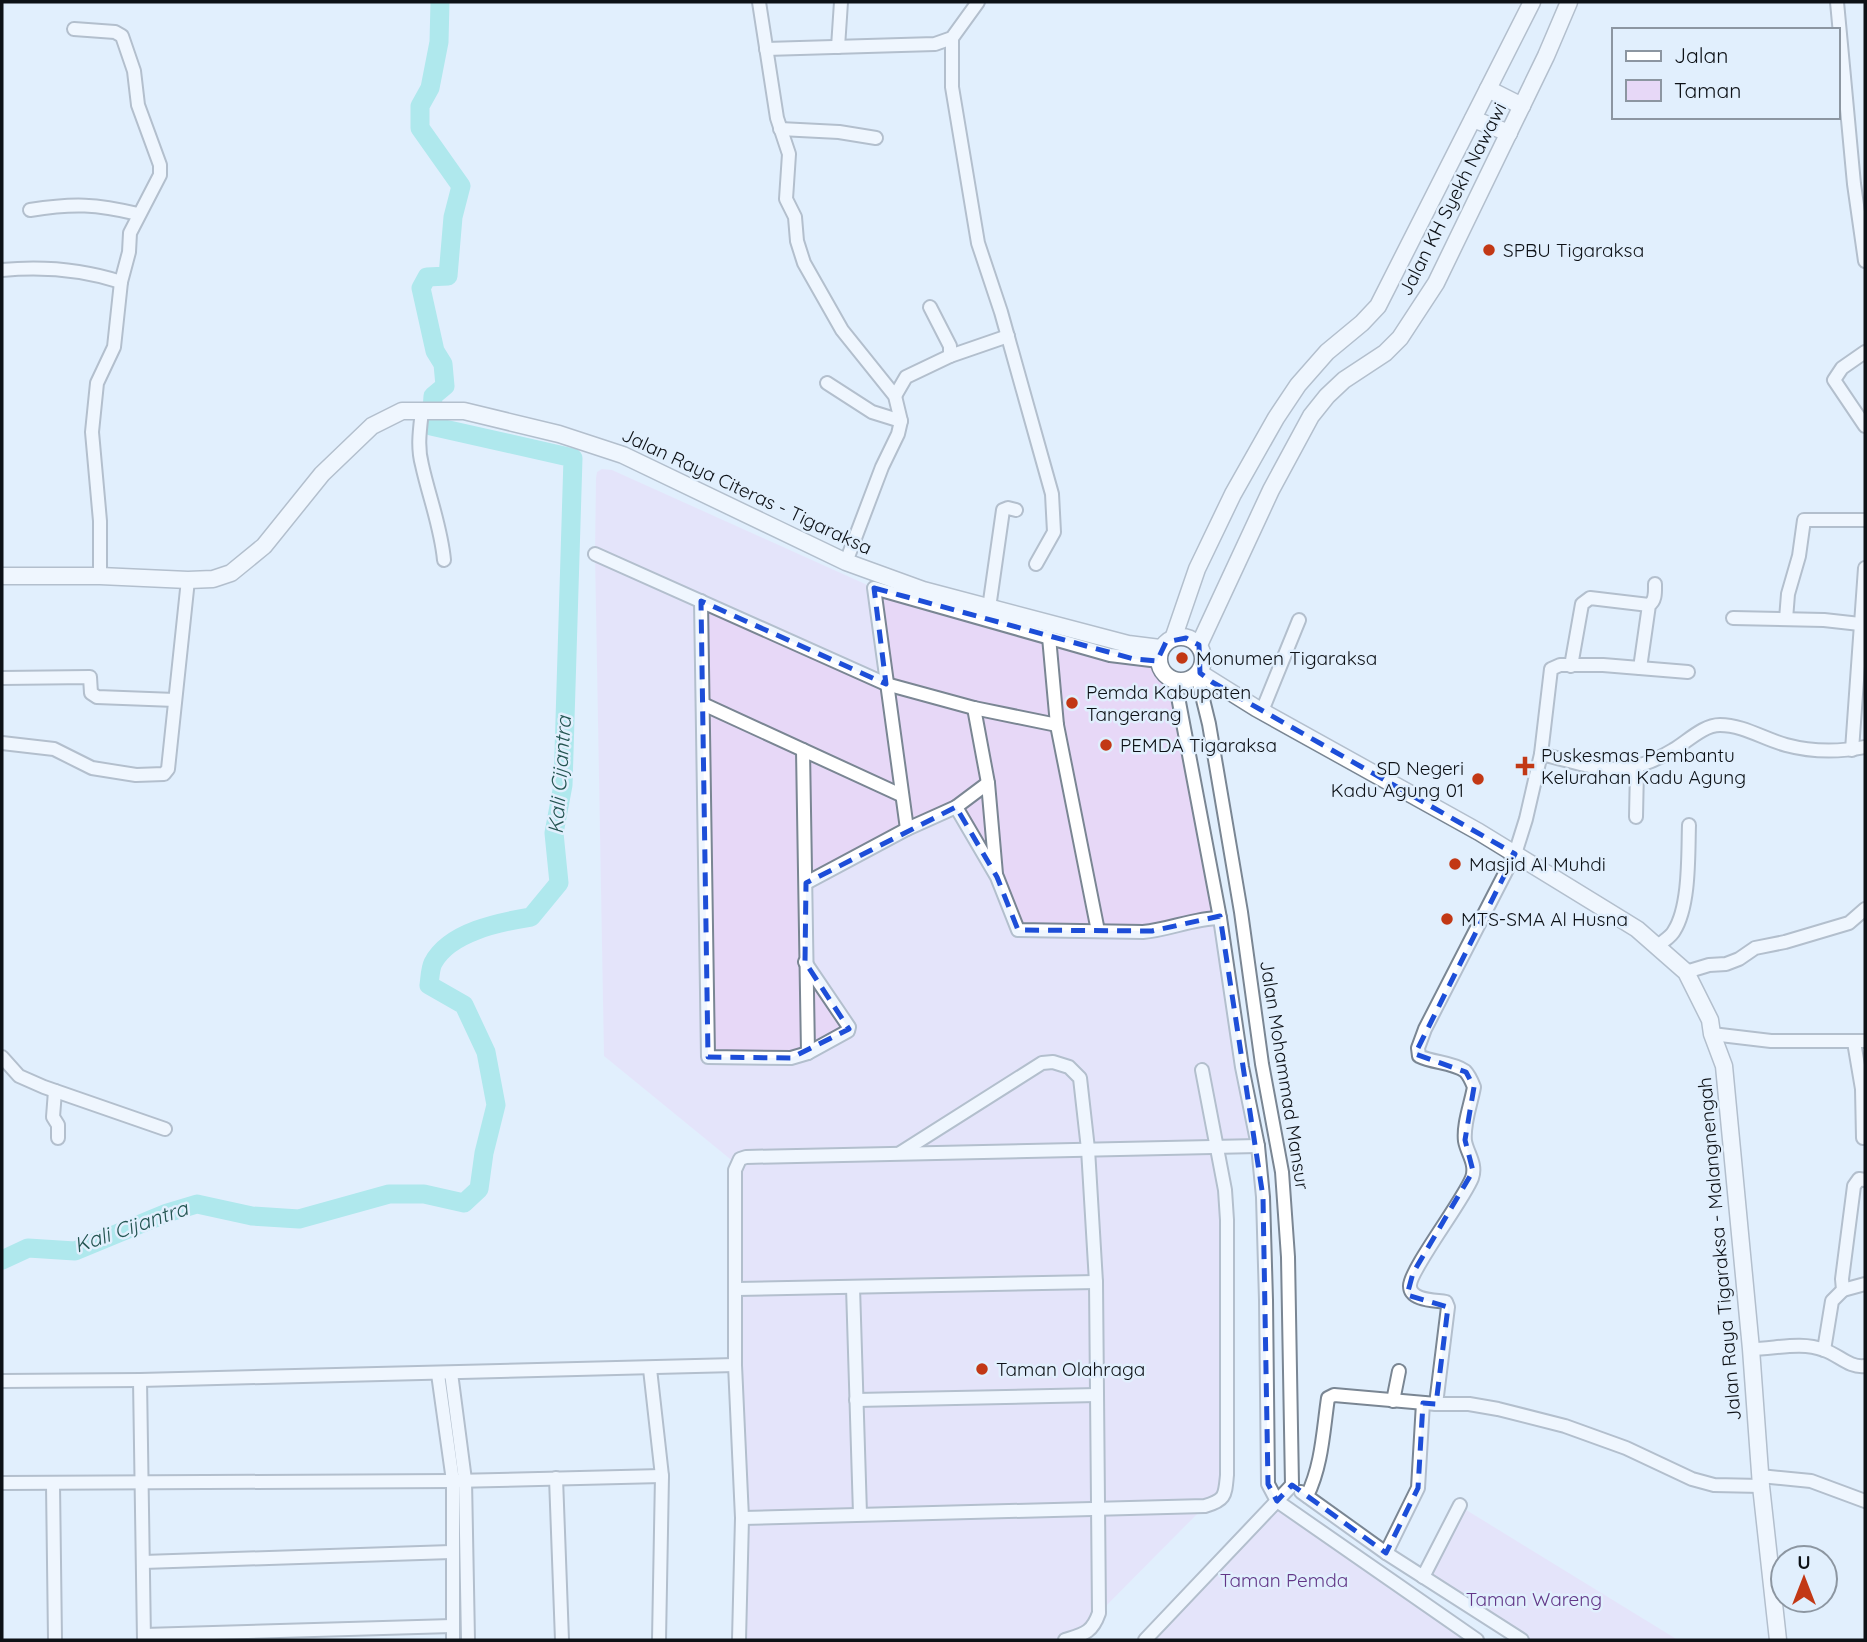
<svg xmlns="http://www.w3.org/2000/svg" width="1867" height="1642" viewBox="0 0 1867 1642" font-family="Quicksand,sans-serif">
<rect width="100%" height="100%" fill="#e1effd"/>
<g fill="#e7d8f7">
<path d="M 602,469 L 612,470 L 874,588 L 1049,637 L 1159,661 C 1162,671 1166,676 1175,681 L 1258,1146 L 1218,1146 L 1223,1185 L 1224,1494 L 1205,1506 L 1099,1613 L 1094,1626 L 1065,1640 L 739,1640 L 735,1163 L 604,1056 L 595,554 L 596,478 L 597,472 Z"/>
<path d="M 1277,1501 L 1468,1635 L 1460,1640 L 1145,1640 Z"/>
<path d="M 1463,1508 L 1678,1640 L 1522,1640 L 1426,1578 Z"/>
</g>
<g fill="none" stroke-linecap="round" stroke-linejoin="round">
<path stroke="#71e0d9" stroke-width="19" d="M 2,1260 L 28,1248 L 75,1251 L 167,1213 L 197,1204 L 252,1216 L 299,1219 L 389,1194 L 424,1194 L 464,1203 L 479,1189 L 484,1153 L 496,1105 L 486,1052 L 464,1005 L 429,985 C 430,979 430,969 433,963 C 449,932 500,922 531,917 L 559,883 L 554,833 L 563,785 L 573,458 L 431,426 L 433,396 L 445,386 L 443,364 L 435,351 L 421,288 L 427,277 L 448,276 L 453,217 L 461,186 L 420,128 L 420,106 L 430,88 L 439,42 L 440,2"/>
<g stroke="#7a8693" stroke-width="16">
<g id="minor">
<path d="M 759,2 L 777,118 L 789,154 L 786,199 L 795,217 L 797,241 L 804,263 L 842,330 L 895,396 L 901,421 L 898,434 L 882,467 L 846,562"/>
<path d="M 1837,2 L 1854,184 L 1865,261"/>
<path d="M 74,29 L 115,32 L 122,36 L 134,71 L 138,105 L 160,165 L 160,175 L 130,233 L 129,252 L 121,282 L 114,347 L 97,383 L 92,432 L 100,521 L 100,576"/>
<path d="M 952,38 L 952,87 L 978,243 L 1001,312 L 1052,494 L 1054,532 L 1036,564"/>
<path d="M 838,47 L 841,2"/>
<path d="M 766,49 L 935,44 L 952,38 L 978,2"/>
<path d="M 780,129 L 839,132 L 876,138"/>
<path d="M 30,210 C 74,203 96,204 138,214"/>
<path d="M 2,270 C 44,266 81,269 121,282"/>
<path d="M 1865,352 L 1842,368 L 1834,380 L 1865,426"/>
<path d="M 950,356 L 1008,336"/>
<path d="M 827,383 L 872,412 L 901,421"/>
<path d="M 895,396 L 906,377 L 950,356 L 950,346 L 930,307"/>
<path d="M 422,411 C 420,429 417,447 422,465 C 429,497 441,527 444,560"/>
<path d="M 595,554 L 886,684 L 974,708 L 1057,725"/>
<path d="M 701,601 L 708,1057 L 791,1058 L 808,1053 L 848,1031 L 849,1027 L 805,962"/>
<path d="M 989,608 L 1003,510 L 1008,508 L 1016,510"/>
<path d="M 1733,618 L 1824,620 L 1860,624"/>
<path d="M 1786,619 L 1788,594 L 1799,556 L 1804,520 L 1865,520"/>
<path d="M 1049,637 L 1057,725 L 1098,931"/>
<path d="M 1571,666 L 1582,604 L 1590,598 L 1649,605"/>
<path d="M 1640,668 L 1649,605 C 1656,601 1655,591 1655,584"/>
<path d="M 1197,675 L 1209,724 L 1241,912 L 1262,1064 L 1282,1172 L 1288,1257 L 1292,1485"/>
<path d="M 2,678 L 90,677 L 91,693 L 97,697 L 175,700"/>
<path d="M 1175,681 L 1220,918 L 1242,1067 L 1258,1146 L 1263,1197 L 1266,1300 L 1268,1484 L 1277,1501 L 1477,1640"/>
<path d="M 703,704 L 901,795"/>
<path d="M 974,708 L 988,783 L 996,874"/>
<path d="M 1262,711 L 1299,620"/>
<path d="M 2,743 L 54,749 L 92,768 L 136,775 L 164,774 L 168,769 L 188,580"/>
<path d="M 803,750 L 808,1053"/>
<path d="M 1852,750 L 1865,568"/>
<path d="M 1541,754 C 1597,767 1620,782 1673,750 C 1687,742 1703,725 1720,725 C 1743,725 1764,739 1786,745 C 1812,752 1839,752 1865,747"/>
<path d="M 956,807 L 997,877 L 1018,930 L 1143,932 C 1169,930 1194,918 1220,918"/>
<path d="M 1636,817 L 1637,768"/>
<path d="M 907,829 L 874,588 L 1110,655 L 1159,661"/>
<path d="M 806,883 L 907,829 L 956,807 L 988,783"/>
<path d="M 1658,946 C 1663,941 1671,937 1674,931 C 1690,906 1688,854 1689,825"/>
<path d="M 1686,972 L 1709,965 L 1726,964 L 1739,959 L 1755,948 L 1785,942 L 1849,923 L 1865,909"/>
<path d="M 1712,1034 L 1771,1041 L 1865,1041"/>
<path d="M 1854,1042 L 1862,1089 L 1863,1138"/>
<path d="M 2,1057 L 19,1076 L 44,1087 L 165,1129"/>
<path d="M 55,1091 L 53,1117 L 58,1125 L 58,1138"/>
<path d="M 900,1153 L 1042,1063 L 1053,1062 L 1069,1067 L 1080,1078 L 1088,1149 L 1096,1282 L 1099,1613 C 1092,1633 1084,1634 1065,1640"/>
<path d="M 853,1287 L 860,1514"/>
<path d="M 737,1289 L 1096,1282"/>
<path d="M 1843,1290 L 1865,1284"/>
<path d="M 1751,1349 C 1775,1349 1801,1341 1824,1350 C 1839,1355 1849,1368 1865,1366"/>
<path d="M 1824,1350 L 1832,1301 L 1843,1290 L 1842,1279 L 1854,1186 L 1859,1179 L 1865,1180"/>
<path d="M 650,1369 L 662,1476 L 659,1640"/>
<path d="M 451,1373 L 465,1480 L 468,1640"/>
<path d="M 438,1374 L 453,1481 L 453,1640"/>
<path d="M 140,1380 L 144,1640"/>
<path d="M 2,1381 L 140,1380 L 735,1365"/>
<path d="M 856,1400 L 1097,1395"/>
<path d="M 1393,1401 L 1399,1371"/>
<path d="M 1436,1404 L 1448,1307 L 1446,1302 C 1436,1300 1410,1301 1410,1286 C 1409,1271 1463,1201 1472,1178 C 1477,1164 1467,1153 1465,1141 C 1463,1124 1471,1104 1474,1087 C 1472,1082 1469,1075 1465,1071 C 1452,1062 1433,1063 1419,1056 L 1418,1048 L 1425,1029 L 1515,854 L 1526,819 L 1541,754 L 1551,669 L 1560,665 L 1603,665 L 1688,672"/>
<path d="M 1760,1476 L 1811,1481 L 1865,1501"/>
<path d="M 556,1478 L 562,1640"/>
<path d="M 2,1483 L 453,1481 L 662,1476"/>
<path d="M 53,1484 L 55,1640"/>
<path d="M 1301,1492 L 1386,1553 L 1522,1640"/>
<path d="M 1307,1496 C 1322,1465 1323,1432 1328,1398 L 1334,1395 L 1436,1404 L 1469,1404 L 1498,1409 L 1565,1426 L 1626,1448 L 1692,1479 L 1714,1485 L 1761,1486"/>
<path d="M 742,1518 L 1205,1506 C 1226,1500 1225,1495 1227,1475 L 1227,1220 L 1225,1190 L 1202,1070"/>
<path d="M 1386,1553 L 1418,1488 L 1423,1403"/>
<path d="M 143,1562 L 451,1552"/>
<path d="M 1423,1577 L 1460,1505"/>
<path d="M 144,1635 L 452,1626"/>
<path d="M 739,1640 L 742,1518 L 735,1365 L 735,1170 L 740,1159 L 746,1157 L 1258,1146"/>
<path d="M 1145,1640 L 1292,1485"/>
</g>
</g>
<g stroke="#7a8693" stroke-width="19">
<g id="major">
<path d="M 1488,89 L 1522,106"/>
<path d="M 1473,119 L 1509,133"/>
<path d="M 2,576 L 100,576 L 188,580 L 213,579 L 231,573 L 264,546 L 322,474 L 372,426 L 402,411 L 464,411 L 559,434 L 623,455 L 846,562 L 923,590 L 1128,644 L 1160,648"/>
<path d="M 1174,636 L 1197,569 L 1233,494 L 1276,418 L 1298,385 L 1327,352 L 1362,323 L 1378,306 L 1532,2"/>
<circle cx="1181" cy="659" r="22"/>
<path d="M 1199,645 L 1271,490 L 1311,416 L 1327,396 L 1344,380 L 1385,353 L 1400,338 L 1436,283 L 1546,56 L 1569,2"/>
<path d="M 1200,673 L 1256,708 L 1479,832 L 1637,929 L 1686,972 L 1710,1020 L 1712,1034 L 1724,1066 L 1751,1349 L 1761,1486 L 1778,1640"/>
</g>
</g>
<use href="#minor" stroke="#fff" stroke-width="12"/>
<use href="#major" stroke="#fff" stroke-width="16"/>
</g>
<path d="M0 0H1867V1642H0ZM 874,588 L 1134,659 L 1157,661 L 1166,642 L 1186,638 L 1199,645 L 1200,673 L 1212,682 L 1515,854 L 1415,1054 L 1466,1072 L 1474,1087 L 1465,1140 L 1473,1171 L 1413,1273 L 1407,1295 L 1448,1307 L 1436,1404 L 1423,1403 L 1418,1488 L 1386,1553 L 1292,1485 L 1277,1501 L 1268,1484 L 1263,1197 L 1220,916 L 1152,931 L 1018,930 L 997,877 L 956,807 L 806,883 L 805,962 L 849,1029 L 791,1058 L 708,1057 L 701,601 L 886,684 Z" fill="#e1effd" fill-opacity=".55" fill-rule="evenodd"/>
<path fill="none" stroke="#1d4ed8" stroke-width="5" stroke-dasharray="14 9" stroke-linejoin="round" d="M 874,588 L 1134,659 L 1157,661 L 1166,642 L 1186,638 L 1199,645 L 1200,673 L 1212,682 L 1515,854 L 1415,1054 L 1466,1072 L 1474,1087 L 1465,1140 L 1473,1171 L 1413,1273 L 1407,1295 L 1448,1307 L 1436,1404 L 1423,1403 L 1418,1488 L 1386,1553 L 1292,1485 L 1277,1501 L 1268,1484 L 1263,1197 L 1220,916 L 1152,931 L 1018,930 L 997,877 L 956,807 L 806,883 L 805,962 L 849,1029 L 791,1058 L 708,1057 L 701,601 L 886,684 Z"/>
<g fill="#c23815" stroke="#e1effd" stroke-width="2.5">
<circle cx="1489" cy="250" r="7"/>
<circle cx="1182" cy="658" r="7"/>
<circle cx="1072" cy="703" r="7"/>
<circle cx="1106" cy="745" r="7"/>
<path d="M1521.5 755.5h7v7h7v7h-7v7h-7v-7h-7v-7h7z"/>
<circle cx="1478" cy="779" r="7"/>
<circle cx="1455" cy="864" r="7"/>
<circle cx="1447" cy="919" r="7"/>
<circle cx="982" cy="1369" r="7"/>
</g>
<g text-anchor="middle" stroke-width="5" stroke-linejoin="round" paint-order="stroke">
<g font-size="19" fill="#0d1116" stroke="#e1effd">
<text transform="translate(1452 199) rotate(-63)" y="7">Jalan KH Syekh Nawawi</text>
<text transform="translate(747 491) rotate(25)" y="7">Jalan Raya Citeras - Tigaraksa</text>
<text transform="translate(1285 1075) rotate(81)" y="7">Jalan Mohammad Mansur</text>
<text transform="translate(1719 1249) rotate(-95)" y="7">Jalan Raya Tigaraksa - Malangnengah</text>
</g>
<g font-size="19" fill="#0d1116" stroke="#e1effd" text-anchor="start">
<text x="1503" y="257">SPBU Tigaraksa</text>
<text x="1196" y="665">Monumen Tigaraksa</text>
<text x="1086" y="699">Pemda Kabupaten<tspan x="1086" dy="22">Tangerang</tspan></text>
<text x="1120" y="752">PEMDA Tigaraksa</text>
<text x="1541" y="762">Puskesmas Pembantu<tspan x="1541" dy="22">Kelurahan Kadu Agung</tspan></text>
<text x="1464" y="775" text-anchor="end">SD Negeri<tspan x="1464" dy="22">Kadu Agung 01</tspan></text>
<text x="1469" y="871">Masjid Al Muhdi</text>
<text x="1461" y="926">MTS-SMA Al Husna</text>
<text x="996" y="1376">Taman Olahraga</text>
</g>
<g font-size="19" fill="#623687" stroke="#e1effd">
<text x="1284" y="1587">Taman Pemda</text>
<text x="1534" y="1606">Taman Wareng</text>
</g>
<g font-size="21" font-style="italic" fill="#245552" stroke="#e1effd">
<text transform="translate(560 775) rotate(-86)" y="7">Kali Cijantra</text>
<text transform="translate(131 1227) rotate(-19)" y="7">Kali Cijantra</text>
</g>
</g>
<rect width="1867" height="1642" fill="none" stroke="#0d1116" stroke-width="7"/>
<rect x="1612" y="28" width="228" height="91" fill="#e1effd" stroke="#8c96a1" stroke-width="2"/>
<rect x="1626" y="51" width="35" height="10" fill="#ffffff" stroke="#8c96a1" stroke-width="2"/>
<text x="1674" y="63" font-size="21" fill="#0d1116">Jalan</text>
<rect x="1626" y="80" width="35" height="21" fill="#e7d8f7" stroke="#8c96a1" stroke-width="2"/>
<text x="1674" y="98" font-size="21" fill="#0d1116">Taman</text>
<g transform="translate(1804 1579)"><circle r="33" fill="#e1effd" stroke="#8c96a1" stroke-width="2"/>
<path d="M0-5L12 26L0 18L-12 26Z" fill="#c23815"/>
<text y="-10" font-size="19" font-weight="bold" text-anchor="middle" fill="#0d1116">U</text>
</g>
</svg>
